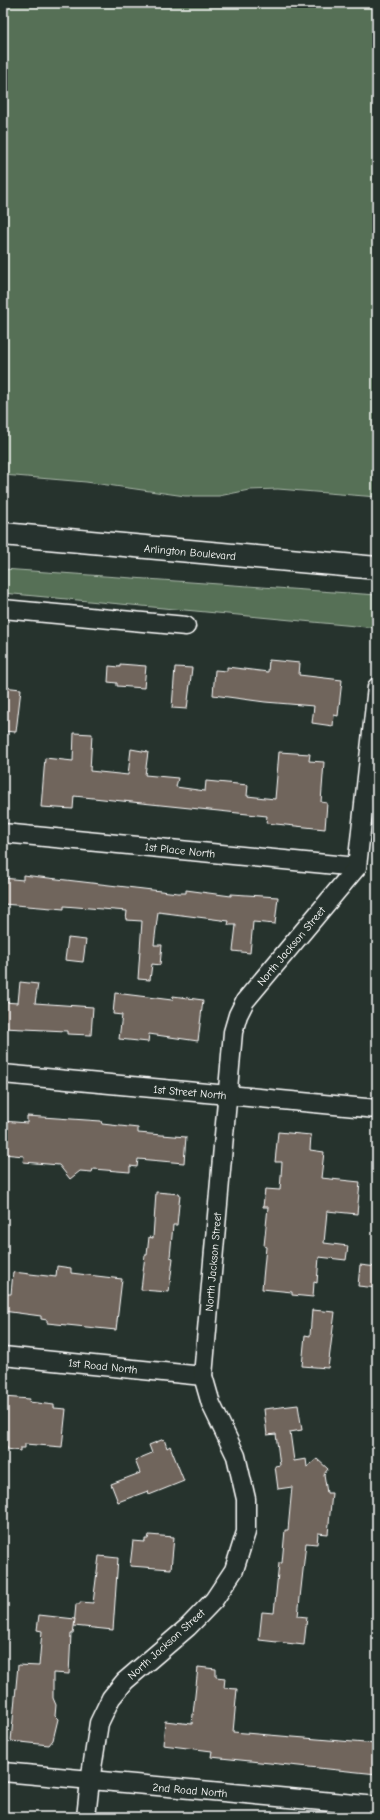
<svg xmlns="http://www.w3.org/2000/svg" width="380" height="1820" viewBox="0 0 380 1820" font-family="'Comic Neue',sans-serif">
<rect width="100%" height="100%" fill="#26332d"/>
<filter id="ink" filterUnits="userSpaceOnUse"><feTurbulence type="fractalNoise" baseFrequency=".025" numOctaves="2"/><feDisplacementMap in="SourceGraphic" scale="8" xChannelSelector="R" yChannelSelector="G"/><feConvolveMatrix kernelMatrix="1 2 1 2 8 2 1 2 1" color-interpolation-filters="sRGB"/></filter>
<g filter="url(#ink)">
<g fill="#567056" stroke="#aab8aa">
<path d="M 3,3 L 377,3 L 377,497 L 278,489 L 249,490 L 219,496 L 185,496 L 86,482 L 3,475 Z"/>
<path d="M 3,569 L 377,595 L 377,628 L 3,593 Z"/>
</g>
<g fill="#70655c" stroke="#fff">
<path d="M 269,660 L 300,663 L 299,675 L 342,680 L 338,716 L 334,715 L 333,726 L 312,723 L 314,706 L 265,702 L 213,695 L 215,670 L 227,671 L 227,667 L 268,672 Z"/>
<path d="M 120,664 L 146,666 L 144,688 L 117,686 L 117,683 L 108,682 L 109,666 L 120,667 Z"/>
<path d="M 175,667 L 192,668 L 187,709 L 172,708 Z"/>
<path d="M 3,687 L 21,689 L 16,732 L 3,731 Z"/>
<path d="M 74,733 L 92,734 L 90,771 L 128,775 L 131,749 L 148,752 L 145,775 L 178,778 L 176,787 L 205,791 L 206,781 L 248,785 L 247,796 L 275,799 L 279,752 L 310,754 L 309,761 L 324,762 L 321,802 L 327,803 L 325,829 L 266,823 L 267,816 L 74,796 L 73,809 L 41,807 L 45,758 L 73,761 Z"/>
<path d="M 23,875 L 178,893 L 186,893 L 186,890 L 231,896 L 231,894 L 278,897 L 275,924 L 253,922 L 250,953 L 233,951 L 236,925 L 228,925 L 229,921 L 158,912 L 154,945 L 162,945 L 160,965 L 152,964 L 150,980 L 138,979 L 142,921 L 126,920 L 127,911 L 64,906 L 64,909 L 3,904 L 3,878 L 23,880 Z"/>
<path d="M 68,938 L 86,940 L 83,962 L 65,960 Z"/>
<path d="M 20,982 L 38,984 L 35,1003 L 93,1007 L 91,1035 L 67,1034 L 67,1031 L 3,1028 L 3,1002 L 18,1003 Z"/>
<path d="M 115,993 L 172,1000 L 173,996 L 203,1000 L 198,1041 L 149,1034 L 148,1042 L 119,1039 L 122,1015 L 113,1014 Z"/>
<path d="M 27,1116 L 101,1121 L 102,1124 L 138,1128 L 138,1133 L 186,1137 L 184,1163 L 138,1159 L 137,1167 L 130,1166 L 130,1172 L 93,1169 L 92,1172 L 80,1171 L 70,1179 L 59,1165 L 23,1162 L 24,1156 L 3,1154 L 3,1121 L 27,1123 Z"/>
<path d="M 278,1132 L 311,1135 L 310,1150 L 324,1152 L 321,1178 L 360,1182 L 357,1214 L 327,1211 L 324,1243 L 348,1246 L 346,1260 L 319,1257 L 317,1283 L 314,1282 L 313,1297 L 292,1295 L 292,1292 L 262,1289 L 266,1247 L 264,1246 L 268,1207 L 263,1207 L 265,1189 L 280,1190 L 282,1162 L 275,1162 Z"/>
<path d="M 156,1192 L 180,1194 L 177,1225 L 173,1225 L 170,1257 L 173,1258 L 169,1292 L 141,1290 L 145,1255 L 147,1255 L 149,1237 L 153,1238 Z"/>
<path d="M 360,1265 L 377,1267 L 377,1288 L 358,1286 Z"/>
<path d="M 57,1266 L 71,1268 L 71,1273 L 122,1279 L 116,1330 L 47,1323 L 47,1320 L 41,1319 L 41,1316 L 3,1311 L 3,1294 L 11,1294 L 13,1272 L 56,1277 Z"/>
<path d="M 312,1310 L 335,1312 L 328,1368 L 302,1366 L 305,1335 L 310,1336 Z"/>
<path d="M 3,1397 L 30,1399 L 29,1402 L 54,1405 L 54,1408 L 66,1409 L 62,1447 L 25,1444 L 25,1448 L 20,1448 L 20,1451 L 7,1449 L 7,1446 L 3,1446 Z"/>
<path d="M 298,1405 L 302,1430 L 290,1432 L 294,1461 L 306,1459 L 307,1467 L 317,1459 L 328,1469 L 324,1474 L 327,1493 L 332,1493 L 328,1534 L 318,1533 L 317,1544 L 306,1543 L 298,1616 L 307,1617 L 304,1645 L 259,1640 L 262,1612 L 274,1613 L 279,1563 L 282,1563 L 285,1530 L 288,1530 L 292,1487 L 278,1489 L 275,1466 L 280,1465 L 276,1434 L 267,1435 L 264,1409 Z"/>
<path d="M 164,1439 L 167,1448 L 170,1446 L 184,1481 L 149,1495 L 148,1491 L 118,1502 L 111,1484 L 140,1473 L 135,1460 L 152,1453 L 149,1445 Z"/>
<path d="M 149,1535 L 174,1537 L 171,1569 L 130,1566 L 133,1541 L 145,1542 L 145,1539 L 148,1539 Z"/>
<path d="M 99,1556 L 118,1558 L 113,1630 L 74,1626 L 76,1604 L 80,1604 L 80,1602 L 93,1603 Z"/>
<path d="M 39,1615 L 75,1619 L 73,1634 L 71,1634 L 69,1674 L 53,1673 L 53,1698 L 56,1705 L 55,1716 L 58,1719 L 53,1740 L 49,1745 L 11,1741 L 18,1665 L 39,1666 L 42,1631 L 37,1630 Z"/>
<path d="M 198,1667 L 216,1669 L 216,1677 L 225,1678 L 224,1688 L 237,1689 L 233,1732 L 377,1744 L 377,1774 L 211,1757 L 212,1751 L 163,1745 L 165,1721 L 192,1724 Z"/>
</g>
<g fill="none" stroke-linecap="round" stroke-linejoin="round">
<g stroke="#fff" stroke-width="21">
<g id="minor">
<path d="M 3,609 L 186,626"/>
<path d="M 3,833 L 357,867"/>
<path d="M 3,1074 L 377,1109"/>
<path d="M 3,1356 L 203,1376"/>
<path d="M 3,1772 L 377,1806"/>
<path d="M 86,1817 L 90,1781 L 99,1723 L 111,1698 L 125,1681 L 188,1627 L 214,1600 L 234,1570 L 246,1532 L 246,1499 L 236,1456 L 211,1404 L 203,1376 L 233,1032 L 238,1015 L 245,1001 L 357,867 L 377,687"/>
</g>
</g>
<g stroke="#fff" stroke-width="25">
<path id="trunk" d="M 3,534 L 377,568"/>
</g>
<use href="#minor" stroke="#26332d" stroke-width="18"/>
<use href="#trunk" stroke="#26332d" stroke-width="22"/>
</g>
</g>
<g text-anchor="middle" stroke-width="4" stroke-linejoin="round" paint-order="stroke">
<g font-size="11" fill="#fff" stroke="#26332d">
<text transform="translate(190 552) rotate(5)" y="4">Arlington Boulevard</text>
<text transform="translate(180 850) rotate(6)" y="4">1st Place North</text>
<text transform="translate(291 946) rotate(-50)" y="4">North Jackson Street</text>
<text transform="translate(190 1092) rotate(5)" y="4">1st Street North</text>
<text transform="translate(213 1262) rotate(-85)" y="4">North Jackson Street</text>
<text transform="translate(103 1366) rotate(6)" y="4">1st Road North</text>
<text transform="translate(166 1644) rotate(-42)" y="4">North Jackson Street</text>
<text transform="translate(190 1790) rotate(5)" y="4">2nd Road North</text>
</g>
</g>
<rect width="380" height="1820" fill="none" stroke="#26332d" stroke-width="16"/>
<rect x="8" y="8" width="364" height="1804" fill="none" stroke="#fff" stroke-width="1.5" filter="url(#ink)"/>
</svg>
